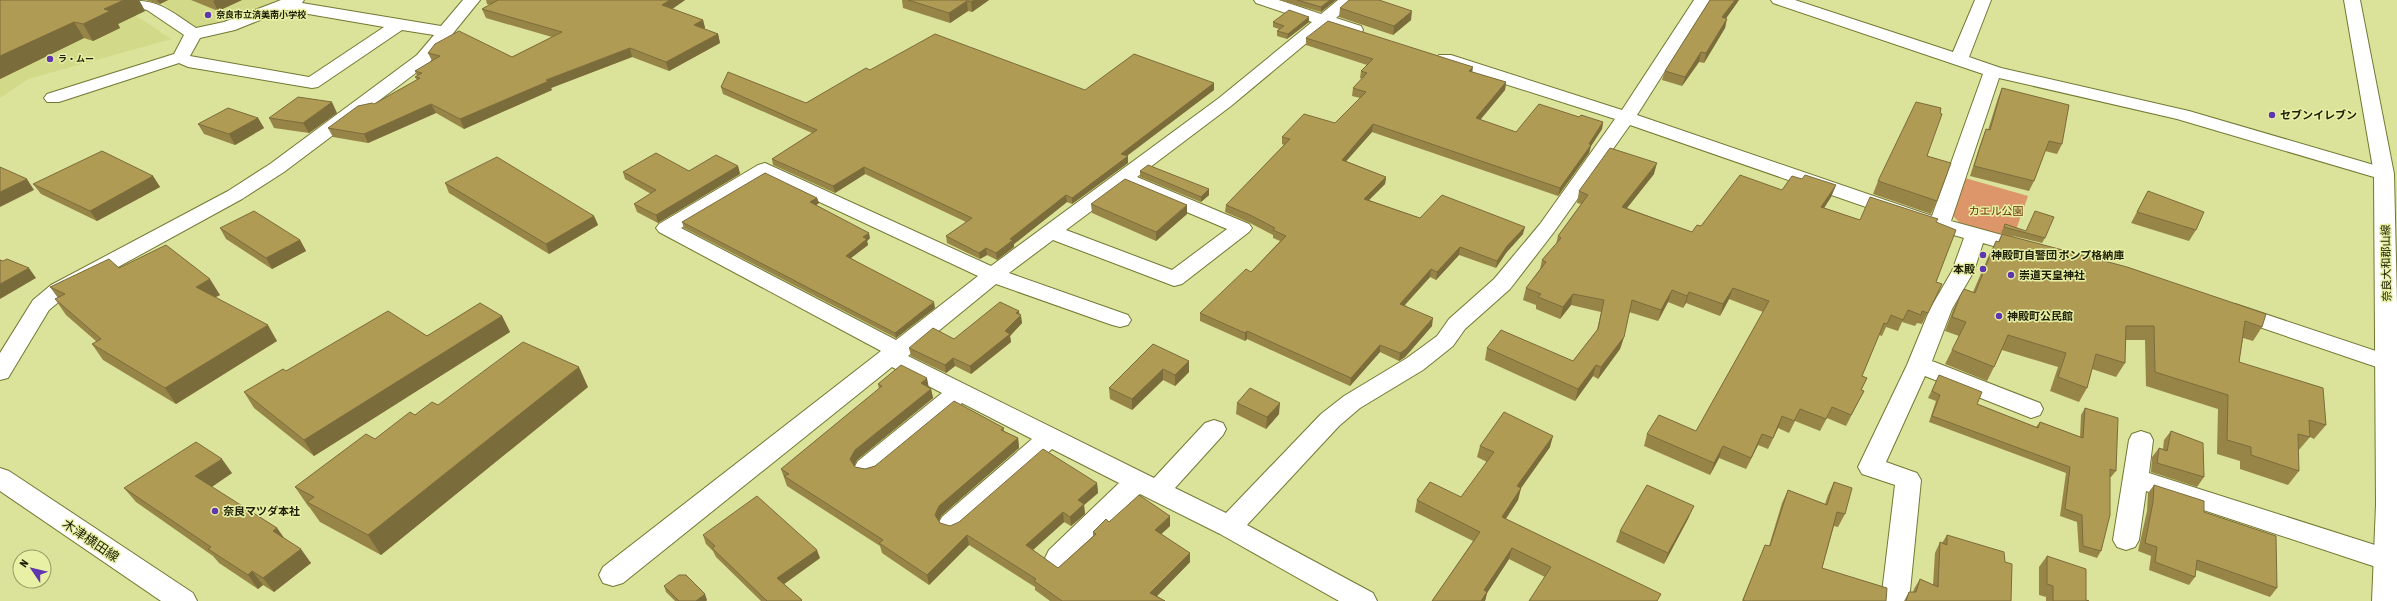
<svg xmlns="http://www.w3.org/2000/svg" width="2397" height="601" viewBox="0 0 2397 601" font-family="'Asap Condensed','Noto Sans JP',sans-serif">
<rect width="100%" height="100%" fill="#dbe299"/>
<g fill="#d2d988">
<path d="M 151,0 L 279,0 L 203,27 L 194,27 L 162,3 Z"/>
<path d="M 132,13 L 171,39 L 28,79 L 0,98 L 0,20 Z"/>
</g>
<path fill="#dd9669" d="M 1965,178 L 2028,196 L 2012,241 L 1961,224 L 1951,214 Z"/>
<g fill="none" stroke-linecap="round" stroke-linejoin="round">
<g stroke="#737832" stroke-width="2">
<g id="minor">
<path d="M 119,0 C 160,0 163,6 196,28 L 224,22 L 281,0 L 304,0 L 302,3 L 441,26 L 463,0 L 480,0 L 429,63 L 284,172 L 242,199 L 67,295 L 49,310 L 8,378 L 0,380 L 0,353 L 33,300 L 51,285 L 228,191 L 270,164 L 417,55 L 434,35 L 402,30 L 318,87 L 312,88 L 188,67 L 179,63 L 59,102 L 47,102 L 44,98 L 47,94 L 174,54 L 184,35 L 147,10 L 121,3 ZM 285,10 L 384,27 L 309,77 L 190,56 L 200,38 L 235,30 Z"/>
<path d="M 1254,0 L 1279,0 L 1321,14 L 1338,0 L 1356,0 L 1336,18 L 1361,26 L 1363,30 L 1361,34 L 1355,35 L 1327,26 L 1231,106 L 1137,177 L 1249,224 L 1252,228 L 1249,232 L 1182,284 L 1174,286 L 1053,240 L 1009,273 L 1128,315 L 1131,320 L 1128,325 L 1120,327 L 1112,325 L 996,284 L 908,356 L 1154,478 L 1205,423 L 1214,420 L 1223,423 L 1226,429 L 1223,435 L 1175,488 L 1226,513 L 1321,414 L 1344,396 L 1407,358 L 1437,336 L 1449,319 L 1494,279 L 1540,224 L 1615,119 L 1439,63 L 1436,59 L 1439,55 L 1451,55 L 1622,110 L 1694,0 L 1710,0 L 1637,115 L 1932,216 L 1983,74 L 1773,3 L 1771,0 L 1795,0 L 1953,52 L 1975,0 L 1991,0 L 1969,57 L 2001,68 L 2189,111 L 2391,170 L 2394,174 L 2391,178 L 2384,180 L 2177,119 L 1999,78 L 1951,221 L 2035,244 L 2039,249 L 2035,254 L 2028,256 L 1983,243 L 1974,271 L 1952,309 L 1932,361 L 2040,403 L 2043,409 L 2040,415 L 2031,418 L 1925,376 L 1886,462 L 1917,473 L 1921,480 L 1909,601 L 1881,601 L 1895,485 L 1862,474 L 1858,467 L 1907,365 L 1930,309 L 1952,271 L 1964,238 L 1915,224 L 1630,125 L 1554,232 L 1510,289 L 1465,329 L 1453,346 L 1423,370 L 1360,408 L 1339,426 L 1247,525 L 1373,593 L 1377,601 L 1339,601 L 1220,534 L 1140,494 L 1067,566 L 1058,569 L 1049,566 L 1045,558 L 1049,550 L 1119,483 L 1052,449 L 960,531 L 951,534 L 942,531 L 938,524 L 942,517 L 1032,439 L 962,403 L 876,475 L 867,477 L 858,475 L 854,468 L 858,461 L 942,393 L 892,367 L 623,583 L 613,586 L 603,583 L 599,575 L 603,567 L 881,351 L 659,232 L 656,228 L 659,224 L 758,165 L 765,163 L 991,266 L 1219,98 L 1312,22 L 1256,3 ZM 766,177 L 978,276 L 896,340 L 681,228 ZM 1125,186 L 1227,229 L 1172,270 L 1066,230 Z"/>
<path d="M 2235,304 L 2397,358 L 2397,374 L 2227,316 L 2224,311 L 2227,306 Z"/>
<path d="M 2141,431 L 2150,434 L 2153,440 L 2149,473 L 2397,552 L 2397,568 L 2388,571 L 2146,491 L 2139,540 L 2135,547 L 2126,550 L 2117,547 L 2113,540 L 2129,440 L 2132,434 Z"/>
</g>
</g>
<g stroke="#737832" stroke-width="2">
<g id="major">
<path d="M 2344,0 L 2360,0 L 2394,174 L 2397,304 L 2397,601 L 2372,601 L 2376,505 L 2374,174 Z"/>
<path d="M 0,468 L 9,471 L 193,593 L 197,601 L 161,601 L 0,491 Z"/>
</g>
</g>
<use href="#minor" fill="#fff" fill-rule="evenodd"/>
<use href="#major" fill="#fff" fill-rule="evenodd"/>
</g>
<g fill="#978548">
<path d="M 0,0 L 139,0 L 145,11 L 118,24 L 120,28 L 93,41 L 84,38 L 0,79 Z"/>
<path d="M 145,0 L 168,0 L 160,4 Z"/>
<path d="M 191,0 L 242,0 L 218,11 Z"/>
<path d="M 486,0 L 685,0 L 672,9 L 703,20 L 705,28 L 705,29 L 718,34 L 720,43 L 669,71 L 632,57 L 551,88 L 552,90 L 464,129 L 436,113 L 368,143 L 333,137 L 328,128 L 374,104 L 417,80 L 415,77 L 417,76 L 415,71 L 432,61 L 428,53 L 512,57 L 552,37 L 486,18 L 482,9 L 490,5 L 487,4 Z"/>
<path d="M 902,0 L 989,0 L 972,12 L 968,11 L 950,23 L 903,8 Z"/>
<path d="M 1279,0 L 1336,0 L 1321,12 Z"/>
<path d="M 1739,0 L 1726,18 L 1725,28 L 1704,63 L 1699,62 L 1682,86 L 1662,80 L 1665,71 Z"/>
<path d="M 1340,8 L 1411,20 L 1393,35 L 1339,17 Z"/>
<path d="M 1309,17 L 1309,22 L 1287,39 L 1277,36 L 1277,31 L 1279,29 L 1273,27 L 1273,22 Z"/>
<path d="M 1306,38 L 1472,72 L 1506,82 L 1505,90 L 1480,120 L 1516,132 L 1579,117 L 1603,122 L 1602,129 L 1591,146 L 1589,153 L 1558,196 L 1372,132 L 1346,161 L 1386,177 L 1385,184 L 1369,200 L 1420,218 L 1523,234 L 1506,253 L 1496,268 L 1459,255 L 1436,280 L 1430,277 L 1405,305 L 1432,326 L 1405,357 L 1399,361 L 1380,352 L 1350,386 L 1247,339 L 1245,341 L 1200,321 L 1200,313 L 1251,272 L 1280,241 L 1273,238 L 1273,235 L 1250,223 L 1225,212 L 1226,205 L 1284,145 L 1282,144 L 1282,137 L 1335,123 L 1360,98 L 1352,96 L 1353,88 L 1362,79 L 1360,78 L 1361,71 L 1367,65 L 1306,45 Z"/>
<path d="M 870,70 L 1085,90 L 1214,83 L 1214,90 L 1127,156 L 1128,156 L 1128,163 L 1072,204 L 1067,202 L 1014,244 L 1014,247 L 997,260 L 987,255 L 980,259 L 947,243 L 946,236 L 966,222 L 865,174 L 835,193 L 773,165 L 772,159 L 812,133 L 723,94 L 721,87 L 806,103 Z"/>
<path d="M 2002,88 L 2062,144 L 2057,154 L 2045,151 L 2034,181 L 2029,191 L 1970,176 L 1982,139 L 1986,129 L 1988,130 L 1998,98 Z"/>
<path d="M 337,113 L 309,133 L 274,128 L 269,118 Z"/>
<path d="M 258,118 L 264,128 L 235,145 L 204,134 L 198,124 Z"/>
<path d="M 1927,156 L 1937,201 L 1931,214 L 1873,194 L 1878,181 Z"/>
<path d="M 738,166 L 740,174 L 658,223 L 637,212 L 634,204 L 651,194 L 625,179 L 623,172 L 689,171 Z"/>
<path d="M 1140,171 L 1209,195 L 1201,202 L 1140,177 Z"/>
<path d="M 1654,174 L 1627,208 L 1692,232 L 1701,226 L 1782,190 L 1802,179 L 1836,185 L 1831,197 L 1824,208 L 1860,220 L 1936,222 L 1936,282 L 1942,284 L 1922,324 L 1917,323 L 1915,326 L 1902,322 L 1898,331 L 1886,327 L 1882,336 L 1879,335 L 1862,376 L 1867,378 L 1861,390 L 1864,391 L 1846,426 L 1827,418 L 1820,431 L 1795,421 L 1789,433 L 1778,428 L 1768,449 L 1758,445 L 1746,469 L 1719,458 L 1710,475 L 1644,446 L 1647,434 L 1696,431 L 1763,312 L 1729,299 L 1720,316 L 1686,303 L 1683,308 L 1668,302 L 1658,321 L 1629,312 L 1624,337 L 1620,349 L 1598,379 L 1593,376 L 1575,401 L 1485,360 L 1487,348 L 1573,361 L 1597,330 L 1601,312 L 1571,305 L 1560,319 L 1536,309 L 1536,305 L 1523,300 L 1526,288 L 1540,269 L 1542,260 L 1556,244 L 1558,236 L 1581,204 L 1577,203 L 1579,191 Z"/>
<path d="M 153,176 L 160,187 L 97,221 L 41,194 L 33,184 Z"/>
<path d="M 445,183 L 594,216 L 598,225 L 549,254 L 449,193 Z"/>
<path d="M 2148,191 L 2196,230 L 2189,241 L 2131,223 Z"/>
<path d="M 817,198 L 819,203 L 816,205 L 870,238 L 867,241 L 868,245 L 851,258 L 935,308 L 896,338 L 684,228 L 682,222 Z"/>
<path d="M 1091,204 L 1187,214 L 1156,241 L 1092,213 Z"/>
<path d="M 2005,224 L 2045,238 L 2042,243 L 2001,233 Z"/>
<path d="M 220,228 L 300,240 L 306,251 L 272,269 L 226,239 Z"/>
<path d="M 2002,234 L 2262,327 L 2253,341 L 2243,338 L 2239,362 L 2326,425 L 2314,439 L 2310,437 L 2298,451 L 2299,471 L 2288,485 L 2240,469 L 2240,461 L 2217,454 L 2218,409 L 2146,386 L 2145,340 L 2125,340 L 2125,363 L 2116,377 L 2092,369 L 2087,388 L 2079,402 L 2050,391 L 2058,367 L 2002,350 L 1994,367 L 1987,381 L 1945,364 L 1959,336 L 1945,331 L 1953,310 L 1960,296 L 1973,292 L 1989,255 L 1996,241 L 1998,242 Z"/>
<path d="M 119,268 L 220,295 L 215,297 L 277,341 L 176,404 L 103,360 L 92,344 L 97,342 L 66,315 L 55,299 L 58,298 L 50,287 Z"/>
<path d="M 1019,311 L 1019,314 L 1022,323 L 1010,336 L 1011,342 L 971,374 L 955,366 L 946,373 L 911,356 L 909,348 L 954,339 Z"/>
<path d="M 502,316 L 510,332 L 314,456 L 254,408 L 244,392 L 286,371 Z"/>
<path d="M 1153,344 L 1189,372 L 1175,386 L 1163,380 L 1132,410 L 1110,399 L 1109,388 Z"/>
<path d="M 1939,375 L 1977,404 L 2036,427 L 2040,422 L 2080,437 L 2081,415 L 2085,408 L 2116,471 L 2111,477 L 2110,477 L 2101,551 L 2097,558 L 2079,552 L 2077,522 L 2060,516 L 2066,473 L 1929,422 L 1936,401 L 1928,398 Z"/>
<path d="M 878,384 L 929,387 L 931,389 L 933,398 L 857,460 L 854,465 L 855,467 L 865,469 L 875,466 L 1004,428 L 1004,431 L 1018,438 L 1019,448 L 941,516 L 939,521 L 940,523 L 950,526 L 1097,483 L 1098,493 L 1084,505 L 1085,514 L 1071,526 L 1064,522 L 1033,550 L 1058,568 L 1093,536 L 1093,532 L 1109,522 L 1170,526 L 1161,534 L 1190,562 L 1157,596 L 1165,601 L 1050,601 L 1035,590 L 1035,587 L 969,545 L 929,585 L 882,553 L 880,546 L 787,486 L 781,469 L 879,389 Z"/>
<path d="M 588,387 L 381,555 L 320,522 L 310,508 L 308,506 L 295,487 L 415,415 L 438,405 Z"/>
<path d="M 1237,403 L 1279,414 L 1266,429 L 1236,414 Z"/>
<path d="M 2171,431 L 2204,477 L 2197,487 L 2151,472 L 2152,457 L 2159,448 L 2163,449 L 2164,440 Z"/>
<path d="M 1480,446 L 1550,447 L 1521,488 L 1518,500 L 1506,519 L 1661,594 L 1545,577 L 1509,559 L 1487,593 L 1485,601 L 1432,601 L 1473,541 L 1415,512 L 1417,500 L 1461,497 L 1487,462 L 1477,457 Z"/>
<path d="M 232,473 L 211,487 L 277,528 L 283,537 L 311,563 L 274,592 L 263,585 L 258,589 L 219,563 L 213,556 L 136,502 L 124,488 Z"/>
<path d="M 1834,482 L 1845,514 L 1838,527 L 1834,526 L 1822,568 L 1886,601 L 1742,601 L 1765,545 L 1769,546 L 1782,503 L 1788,490 L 1825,504 L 1828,495 Z"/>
<path d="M 2154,485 L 2204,512 L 2277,588 L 2270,597 L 2196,570 L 2195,577 L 2189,585 L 2149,570 L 2151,556 L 2138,551 L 2147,511 L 2148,493 Z"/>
<path d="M 1689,517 L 1664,564 L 1616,542 L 1620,531 Z"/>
<path d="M 703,535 L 820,558 L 784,584 L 802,601 L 761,601 L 716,557 L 713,551 L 706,544 Z"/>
<path d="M 1947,535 L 2005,562 L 2011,601 L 1904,601 L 1909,592 L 1913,592 L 1914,589 L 1920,579 L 1933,585 L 1935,553 L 1940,542 L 1942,543 Z"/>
<path d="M 2047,556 L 2086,600 L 2089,601 L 2046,601 L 2046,597 L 2039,595 L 2039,567 Z"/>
<path d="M 664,586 L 707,600 L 706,601 L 675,601 L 666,592 Z"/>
</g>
<g fill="#7b6c3b">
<path d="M 124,0 L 139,0 L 145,11 L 118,24 L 120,28 L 93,41 L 83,24 L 104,9 Z"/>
<path d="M 157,0 L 168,0 L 160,4 Z"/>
<path d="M 215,0 L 242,0 L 218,11 L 213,1 Z"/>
<path d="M 670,0 L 685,0 L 665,14 L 662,5 Z"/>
<path d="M 974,0 L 989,0 L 972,12 L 971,2 Z"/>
<path d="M 1330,0 L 1336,0 L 1321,12 L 1321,7 Z"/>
<path d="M 1735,0 L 1739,0 L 1720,27 L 1722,17 Z"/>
<path d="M 967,1 L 968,11 L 950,23 L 949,13 Z"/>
<path d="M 1412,11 L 1411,20 L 1393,35 L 1394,26 Z"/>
<path d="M 1309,17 L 1309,22 L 1287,39 L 1288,34 Z"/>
<path d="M 1727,19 L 1725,28 L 1704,63 L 1706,53 Z"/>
<path d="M 703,20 L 705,28 L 696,34 L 694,25 Z"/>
<path d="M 74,22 L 84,38 L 0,79 L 0,56 Z"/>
<path d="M 718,34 L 720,43 L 669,71 L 666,62 Z"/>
<path d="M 630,48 L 632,57 L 551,88 L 552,90 L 464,129 L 460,119 L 546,80 Z"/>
<path d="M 1701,52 L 1699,62 L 1682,86 L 1685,77 Z"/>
<path d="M 1473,67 L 1472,74 L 1469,71 Z"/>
<path d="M 1506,82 L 1505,90 L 1475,126 L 1476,118 Z"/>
<path d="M 1214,83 L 1214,90 L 1121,160 L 1121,154 Z"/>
<path d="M 332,102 L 337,113 L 309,133 L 303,123 Z"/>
<path d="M 431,104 L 436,113 L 368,143 L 364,134 Z"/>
<path d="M 258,118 L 264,128 L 235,145 L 229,134 Z"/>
<path d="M 1603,122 L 1602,129 L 1591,146 L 1589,153 L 1558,196 L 1560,188 Z"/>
<path d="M 1373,124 L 1372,132 L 1341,167 L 1342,160 Z"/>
<path d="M 1128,156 L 1128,163 L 1072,204 L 1072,198 Z"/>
<path d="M 1657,163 L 1654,174 L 1619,218 L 1622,207 Z"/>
<path d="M 738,166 L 740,174 L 658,223 L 656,215 Z"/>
<path d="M 864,167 L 865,174 L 835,193 L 833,186 Z"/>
<path d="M 153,176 L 160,187 L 97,221 L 90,211 Z"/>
<path d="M 1386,177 L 1385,184 L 1363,206 L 1364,199 Z"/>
<path d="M 27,179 L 34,190 L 0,207 L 0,192 Z"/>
<path d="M 1836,185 L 1831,197 L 1817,219 L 1821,207 Z"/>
<path d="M 1209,189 L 1209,195 L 1201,202 L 1201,197 Z"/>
<path d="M 1066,195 L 1067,202 L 1014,244 L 1014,247 L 997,260 L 996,253 L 1010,239 Z"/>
<path d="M 817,198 L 819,203 L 812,208 L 810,202 Z"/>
<path d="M 1187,205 L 1187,214 L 1156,241 L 1156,232 Z"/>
<path d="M 594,216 L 598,225 L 549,254 L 546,244 Z"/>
<path d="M 1525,227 L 1523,234 L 1506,253 L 1496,268 L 1497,261 L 1507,246 Z"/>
<path d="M 869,233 L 870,238 L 867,241 L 868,245 L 847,261 L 846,256 L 863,237 Z"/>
<path d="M 300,240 L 306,251 L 272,269 L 266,258 Z"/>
<path d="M 1460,247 L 1459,255 L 1436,280 L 1437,272 Z"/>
<path d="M 986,248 L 987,255 L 980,259 L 979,253 Z"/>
<path d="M 29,268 L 36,278 L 0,299 L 0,284 Z"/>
<path d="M 1431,269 L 1430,277 L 1399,311 L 1400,304 Z"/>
<path d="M 210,279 L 220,295 L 206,302 L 196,287 Z"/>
<path d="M 1733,288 L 1729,299 L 1720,316 L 1723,304 Z"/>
<path d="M 1672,290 L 1668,302 L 1658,321 L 1661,310 Z"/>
<path d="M 1689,292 L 1686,303 L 1683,308 L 1687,296 Z"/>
<path d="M 1573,294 L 1571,305 L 1560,319 L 1563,307 Z"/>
<path d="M 934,302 L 935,308 L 896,338 L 895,333 Z"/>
<path d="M 1019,311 L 1020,317 L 1021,315 L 1022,323 L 1010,336 L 1011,342 L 971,374 L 970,366 Z"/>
<path d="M 502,316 L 510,332 L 314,456 L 304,440 Z"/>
<path d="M 1433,318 L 1432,326 L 1405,357 L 1399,361 L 1400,353 Z"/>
<path d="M 268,325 L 277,341 L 176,404 L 165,388 Z"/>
<path d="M 1247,331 L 1247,339 L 1245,341 L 1245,333 Z"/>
<path d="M 1624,337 L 1620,349 L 1598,379 L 1601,367 Z"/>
<path d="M 1380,345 L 1380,352 L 1350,386 L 1351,378 Z"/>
<path d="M 953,358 L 955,366 L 946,373 L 945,365 Z"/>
<path d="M 1189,361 L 1189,372 L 1175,386 L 1175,375 Z"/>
<path d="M 1596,365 L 1593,376 L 1575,401 L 1578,389 Z"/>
<path d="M 579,367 L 588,387 L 381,555 L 368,535 Z"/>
<path d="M 1163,369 L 1163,380 L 1132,410 L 1132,399 Z"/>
<path d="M 927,378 L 929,388 L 921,383 Z"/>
<path d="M 931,389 L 933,398 L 857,460 L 853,469 L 850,459 L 855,450 Z"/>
<path d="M 1280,403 L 1279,414 L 1266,429 L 1267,417 Z"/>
<path d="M 1782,416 L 1778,428 L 1768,449 L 1773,438 Z"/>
<path d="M 1762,434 L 1758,445 L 1746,469 L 1751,458 Z"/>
<path d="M 1553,436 L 1550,447 L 1514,498 L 1517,486 Z"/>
<path d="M 1018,438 L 1019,448 L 941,516 L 937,525 L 935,515 L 939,506 Z"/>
<path d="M 1723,446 L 1719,458 L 1710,475 L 1714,463 Z"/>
<path d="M 222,459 L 232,473 L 206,491 L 195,476 Z"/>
<path d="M 1097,483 L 1098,493 L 1084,505 L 1085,514 L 1071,526 L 1070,517 L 1078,500 Z"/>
<path d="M 1521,488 L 1518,500 L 1499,528 L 1502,517 Z"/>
<path d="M 1694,506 L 1689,517 L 1664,564 L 1668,553 Z"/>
<path d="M 1063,512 L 1064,522 L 1027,555 L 1026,545 Z"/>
<path d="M 1170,516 L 1170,526 L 1155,540 L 1155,530 Z"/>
<path d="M 277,528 L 287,542 L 273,531 Z"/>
<path d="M 967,535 L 969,545 L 929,585 L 927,575 Z"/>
<path d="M 1512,548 L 1509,559 L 1487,593 L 1485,601 L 1481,601 L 1484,590 Z"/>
<path d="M 301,549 L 311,563 L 274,592 L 263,578 Z"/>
<path d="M 817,550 L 820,558 L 780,587 L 777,578 Z"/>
<path d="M 1190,553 L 1190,562 L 1152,601 L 1150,593 Z"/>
<path d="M 252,571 L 263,585 L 258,589 L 248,575 Z"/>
<path d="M 705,594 L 707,600 L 706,601 L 696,601 Z"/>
</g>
<g fill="#b09b54" stroke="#7b6c3b">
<path d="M 0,0 L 124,0 L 104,9 L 110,11 L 83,24 L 74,22 L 0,56 Z"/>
<path d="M 498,0 L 670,0 L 662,5 L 703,20 L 694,25 L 718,34 L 666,62 L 630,48 L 546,80 L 549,81 L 460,119 L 431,104 L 364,134 L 328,128 L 358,106 L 372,103 L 374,104 L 420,78 L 415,77 L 422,73 L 415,71 L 440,56 L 428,53 L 435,44 L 459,31 L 512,57 L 562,32 L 482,9 Z"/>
<path d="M 908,0 L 974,0 L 971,2 L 967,1 L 949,13 Z"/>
<path d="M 1297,0 L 1330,0 L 1321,7 Z"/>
<path d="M 1349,0 L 1379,0 L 1412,11 L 1394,26 L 1340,8 Z"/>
<path d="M 1710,0 L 1735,0 L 1722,17 L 1727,19 L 1706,53 L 1701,52 L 1685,77 L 1665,71 Z"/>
<path d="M 1289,10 L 1309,17 L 1288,34 L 1277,31 L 1284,26 L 1273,22 Z"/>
<path d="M 1328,21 L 1473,67 L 1469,71 L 1506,82 L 1476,118 L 1516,132 L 1539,104 L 1579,117 L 1581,115 L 1603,122 L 1589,144 L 1591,145 L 1560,188 L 1373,124 L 1342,160 L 1386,177 L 1364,199 L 1420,218 L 1442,195 L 1525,227 L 1507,246 L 1497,261 L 1460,247 L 1437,272 L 1431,269 L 1400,304 L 1433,318 L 1406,349 L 1400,353 L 1380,345 L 1351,378 L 1247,331 L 1245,333 L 1200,313 L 1246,269 L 1251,272 L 1286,236 L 1273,230 L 1275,228 L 1250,215 L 1226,205 L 1290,139 L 1282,137 L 1304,114 L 1335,123 L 1366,92 L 1353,88 L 1367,73 L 1361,71 L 1373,59 L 1306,38 Z"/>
<path d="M 935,34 L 1085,90 L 1134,54 L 1214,83 L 1121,154 L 1128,156 L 1072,198 L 1066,195 L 1010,239 L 1013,240 L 996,253 L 986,248 L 979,253 L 946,236 L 972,218 L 864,167 L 833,186 L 772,159 L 817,130 L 721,87 L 728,72 L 806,103 L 866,68 L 870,70 Z"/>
<path d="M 2002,88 L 2069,105 L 2062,144 L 2049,141 L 2034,181 L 1974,166 L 1986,129 L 1990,130 Z"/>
<path d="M 298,97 L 332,102 L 303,123 L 269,118 Z"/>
<path d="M 1916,102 L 1941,108 L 1940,113 L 1942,114 L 1927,156 L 1951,163 L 1937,201 L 1878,181 Z"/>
<path d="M 228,108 L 258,118 L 229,134 L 198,124 Z"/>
<path d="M 1610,148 L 1657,163 L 1622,207 L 1692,232 L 1697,225 L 1701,226 L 1740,175 L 1782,190 L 1792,176 L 1802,179 L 1805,175 L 1836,185 L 1821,207 L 1860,220 L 1870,197 L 1938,219 L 1936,222 L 1956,230 L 1936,282 L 1942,284 L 1928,313 L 1922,311 L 1921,315 L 1908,310 L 1903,320 L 1891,315 L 1887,324 L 1884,323 L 1862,376 L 1867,378 L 1861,390 L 1864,391 L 1851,415 L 1832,407 L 1826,419 L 1800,409 L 1794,421 L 1782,416 L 1773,438 L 1762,434 L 1751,458 L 1723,446 L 1714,463 L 1647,434 L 1659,415 L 1696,431 L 1769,301 L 1733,288 L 1723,304 L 1689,292 L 1687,296 L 1672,290 L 1661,310 L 1632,300 L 1624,337 L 1601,367 L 1596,365 L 1578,389 L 1487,348 L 1501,330 L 1573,361 L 1598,329 L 1604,300 L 1573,294 L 1563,307 L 1538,297 L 1541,294 L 1526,288 L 1546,262 L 1542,260 L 1561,238 L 1558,236 L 1588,195 L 1579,191 Z"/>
<path d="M 102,151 L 153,176 L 90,211 L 33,184 Z"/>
<path d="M 656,153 L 689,171 L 716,155 L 738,166 L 656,215 L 634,204 L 656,190 L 623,172 Z"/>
<path d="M 497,157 L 594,216 L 546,244 L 445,183 Z"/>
<path d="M 1148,165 L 1209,189 L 1201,197 L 1140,171 Z"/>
<path d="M 0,167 L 27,179 L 0,192 Z"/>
<path d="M 765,173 L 817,198 L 810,202 L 869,233 L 863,237 L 867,239 L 846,256 L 934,302 L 895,333 L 682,222 Z"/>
<path d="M 1125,179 L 1187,205 L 1156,232 L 1091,204 Z"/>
<path d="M 2148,191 L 2204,212 L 2196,230 L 2137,212 Z"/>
<path d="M 254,211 L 300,240 L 266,258 L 220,228 Z"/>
<path d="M 2035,211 L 2054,217 L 2045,238 L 2004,227 L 2005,224 L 2026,231 Z"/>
<path d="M 2002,234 L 2127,267 L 2266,314 L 2262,327 L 2245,321 L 2239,362 L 2323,388 L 2326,425 L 2309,420 L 2310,437 L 2298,434 L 2299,471 L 2251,455 L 2251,447 L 2227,440 L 2228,395 L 2155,372 L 2154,326 L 2126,326 L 2125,363 L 2096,354 L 2087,388 L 2058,377 L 2066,353 L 2008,335 L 1994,367 L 1952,350 L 1966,322 L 1952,317 L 1960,296 L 1964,289 L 1975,293 L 1996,241 L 1999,242 Z"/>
<path d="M 166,245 L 210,279 L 196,287 L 268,325 L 165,388 L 92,344 L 101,339 L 55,299 L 65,294 L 50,287 L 109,259 L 119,268 Z"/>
<path d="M 7,259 L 29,268 L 0,284 L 0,260 L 3,261 Z"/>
<path d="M 1000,302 L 1019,311 L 1016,313 L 1021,315 L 1005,331 L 1010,334 L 970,366 L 953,358 L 945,365 L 909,348 L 933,328 L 954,339 Z"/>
<path d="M 480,303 L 502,316 L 304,440 L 244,392 L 283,369 L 286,371 L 388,311 L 427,336 Z"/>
<path d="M 523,342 L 579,367 L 368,535 L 307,502 L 314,497 L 295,487 L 366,434 L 375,439 L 410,412 L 415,415 L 432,402 L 438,405 Z"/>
<path d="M 1153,344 L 1189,361 L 1175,375 L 1163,369 L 1132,399 L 1109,388 Z"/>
<path d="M 901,365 L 927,378 L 921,383 L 931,389 L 855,450 L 850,459 L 855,467 L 865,469 L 875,466 L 954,401 L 1004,428 L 1001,430 L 1018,438 L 939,506 L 935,515 L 940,523 L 950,526 L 959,522 L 1043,449 L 1097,483 L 1078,500 L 1084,504 L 1070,517 L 1063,512 L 1026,545 L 1058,568 L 1096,534 L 1093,532 L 1106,519 L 1109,522 L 1139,495 L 1170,516 L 1155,530 L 1190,553 L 1150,593 L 1165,601 L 1062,601 L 1034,581 L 1036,579 L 967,535 L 927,575 L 879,543 L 883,540 L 784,476 L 789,474 L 781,469 L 882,386 L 878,384 Z"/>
<path d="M 1939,375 L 1982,392 L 1977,404 L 2038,428 L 2040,422 L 2083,438 L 2085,408 L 2118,418 L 2116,471 L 2110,469 L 2110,515 L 2101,551 L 2083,546 L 2082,515 L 2065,509 L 2070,467 L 1932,416 L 1940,395 L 1932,391 Z"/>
<path d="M 1250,388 L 1280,403 L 1267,417 L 1237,403 Z"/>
<path d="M 1504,412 L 1553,436 L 1517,486 L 1521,488 L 1502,517 L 1661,594 L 1657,601 L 1529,601 L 1551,567 L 1512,548 L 1484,590 L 1487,592 L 1481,601 L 1432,601 L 1480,532 L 1417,500 L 1430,482 L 1461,497 L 1494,452 L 1480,446 Z"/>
<path d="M 2171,431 L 2203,443 L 2204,477 L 2157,463 L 2159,448 L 2167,451 Z"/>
<path d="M 196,442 L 222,459 L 195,476 L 277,528 L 273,531 L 301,549 L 263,578 L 252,571 L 248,575 L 208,549 L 211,547 L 124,488 Z"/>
<path d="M 1834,482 L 1852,488 L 1845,514 L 1837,512 L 1822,568 L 1887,588 L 1886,601 L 1745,601 L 1743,600 L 1765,545 L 1770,546 L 1788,490 L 1827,505 Z"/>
<path d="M 1647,485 L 1694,506 L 1668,553 L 1620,531 Z"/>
<path d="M 2154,485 L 2204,501 L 2204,512 L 2276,536 L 2277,588 L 2197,560 L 2195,577 L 2155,562 L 2157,547 L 2145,543 L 2153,502 Z"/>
<path d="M 757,496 L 817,550 L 777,578 L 802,600 L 801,601 L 767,601 L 712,548 L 715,546 L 703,535 Z"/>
<path d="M 1947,535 L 2004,552 L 2005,562 L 2012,564 L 2011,601 L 1906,601 L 1909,592 L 1916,592 L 1920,579 L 1938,587 L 1940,542 L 1947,545 Z"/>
<path d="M 2047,556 L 2086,569 L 2086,600 L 2089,601 L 2053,601 L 2053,586 L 2047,584 Z"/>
<path d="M 679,575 L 686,575 L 705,594 L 696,601 L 679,601 L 664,586 Z"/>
</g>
<g fill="#5e36ae" stroke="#e8f0a6" stroke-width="1.5">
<circle cx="208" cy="15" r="4"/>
<circle cx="50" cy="59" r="4"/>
<circle cx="2272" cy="115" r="4"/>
<circle cx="1983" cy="255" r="4"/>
<circle cx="1983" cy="269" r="4"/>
<circle cx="2011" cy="275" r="4"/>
<circle cx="1999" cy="316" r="4"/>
<circle cx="215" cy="511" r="4"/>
</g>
<g text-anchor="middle" stroke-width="3" stroke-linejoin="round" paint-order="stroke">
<g font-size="9" font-weight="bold" fill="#1c1e02" stroke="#e8f0a6" text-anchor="start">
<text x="216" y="18">奈良市立済美南小学校</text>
<text x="58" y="62">ラ・ムー</text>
</g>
<g font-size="11" font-weight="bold" fill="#1c1e02" stroke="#e8f0a6" text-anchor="start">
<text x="2280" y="119">セブンイレブン</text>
<text x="1991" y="259">神殿町自警団 ポンプ格納庫</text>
<text x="1975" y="273" text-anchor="end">本殿</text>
<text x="2019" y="279">崇道天皇神社</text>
<text x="2007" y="320">神殿町公民館</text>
<text x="223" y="515">奈良マツダ本社</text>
</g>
<g font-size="11" fill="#693102" stroke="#e8f0a6">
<text x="1996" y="215">カエル公園</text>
</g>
<g font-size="11" fill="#1c1e02" stroke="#e8f0a6">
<text transform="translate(2386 263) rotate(-91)" y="4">奈良大和郡山線</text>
</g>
<g font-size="13" fill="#1c1e02" stroke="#e8f0a6">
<text transform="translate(91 540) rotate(34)" y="5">木津横田線</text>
</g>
</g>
<g transform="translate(32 569) rotate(305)"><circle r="19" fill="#e8f0a6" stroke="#969c64"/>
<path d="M0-3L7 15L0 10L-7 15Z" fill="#5e36ae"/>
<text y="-6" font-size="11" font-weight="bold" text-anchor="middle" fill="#1c1e02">N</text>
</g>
</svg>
